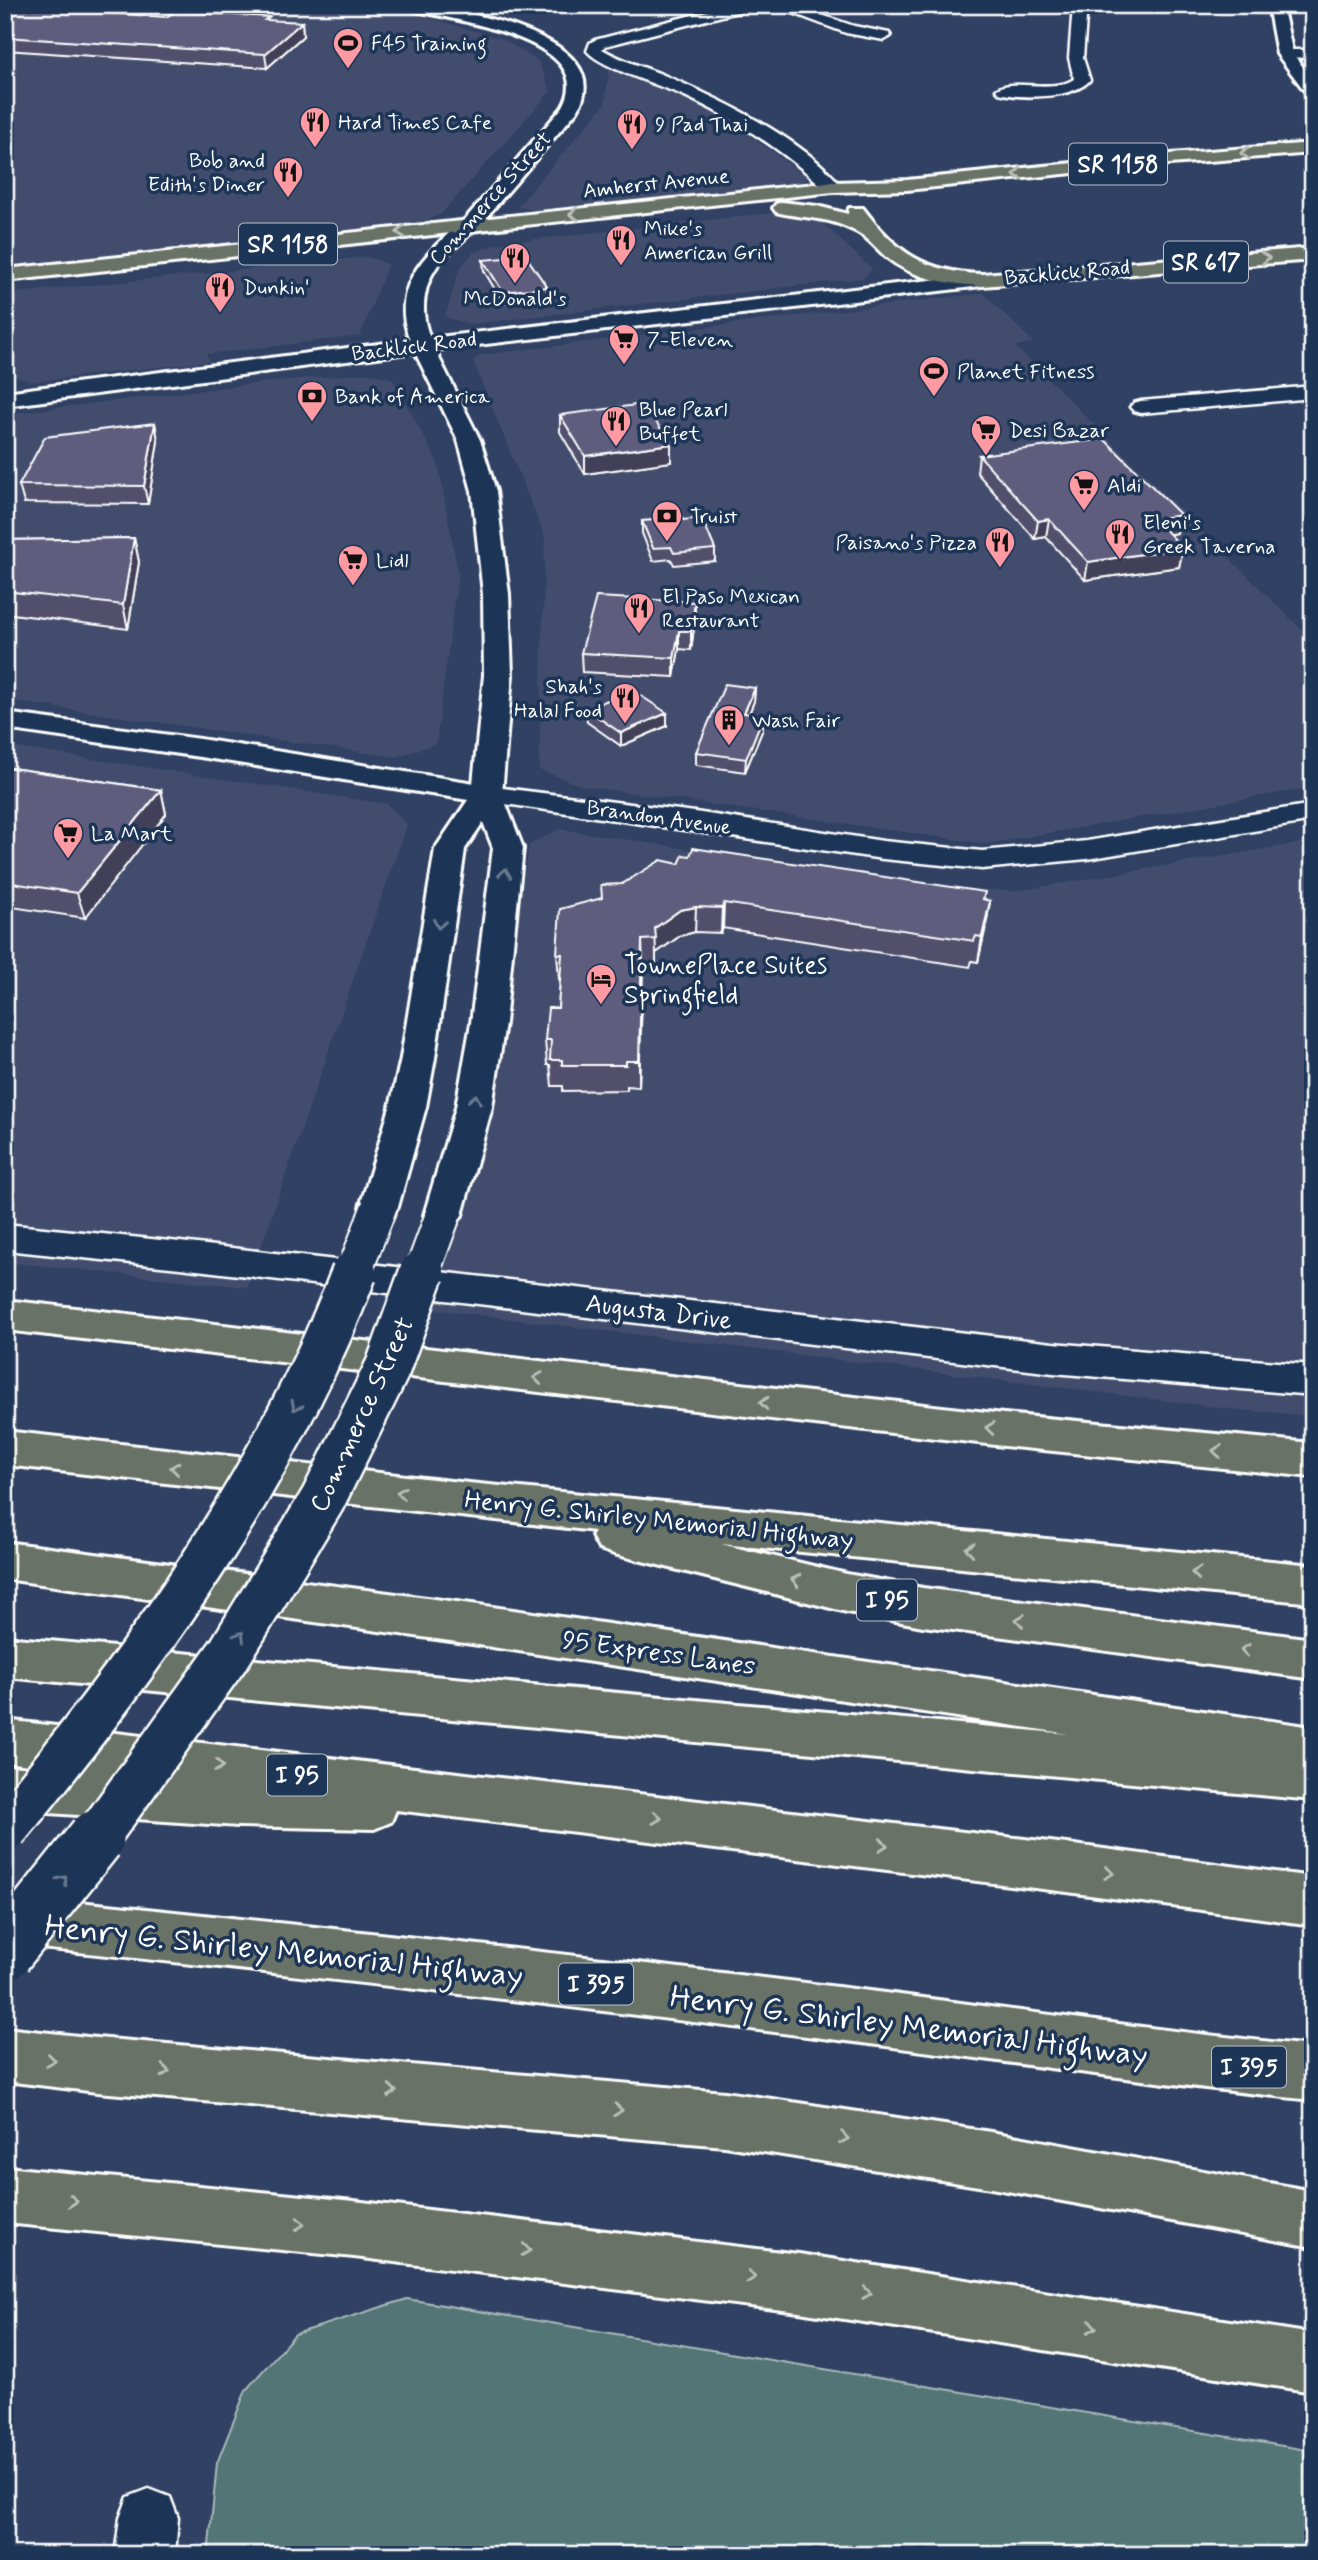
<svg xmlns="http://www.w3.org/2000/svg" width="1318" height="2560" viewBox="0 0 1318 2560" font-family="Mynerve,sans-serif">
<rect width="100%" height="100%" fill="#304163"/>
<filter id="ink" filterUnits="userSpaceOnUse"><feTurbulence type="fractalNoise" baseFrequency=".0143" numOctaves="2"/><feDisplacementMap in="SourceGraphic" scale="14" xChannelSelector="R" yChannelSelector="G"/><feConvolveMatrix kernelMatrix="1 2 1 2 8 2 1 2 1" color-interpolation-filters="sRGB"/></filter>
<g filter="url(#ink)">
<g fill="#424d6e">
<path d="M 5,5 L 372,5 L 414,14 L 503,39 L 538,61 L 551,91 L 440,215 L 416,224 L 17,264 L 5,261 Z"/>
<path d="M 609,69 L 626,69 L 644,76 L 726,118 L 808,178 L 798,183 L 536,210 L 517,207 L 605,104 Z"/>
<path d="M 772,213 L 819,220 L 872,269 L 864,278 L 470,324 L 445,317 L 460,267 L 474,252 L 500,243 Z"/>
<path d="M 367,257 L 388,264 L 360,336 L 206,354 L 209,361 L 32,382 L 15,376 L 5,318 L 5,299 L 14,293 Z"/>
<path d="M 983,293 L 1034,343 L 1015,346 L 1313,641 L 1313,787 L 987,844 L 583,786 L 539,770 L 545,537 L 473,361 L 481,355 Z"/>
<path d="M 369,373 L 393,379 L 438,463 L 458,574 L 436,744 L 395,757 L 5,700 L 5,431 L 15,413 L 276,381 Z"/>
<path d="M 5,746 L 387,804 L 407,824 L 247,1287 L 5,1262 Z"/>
<path d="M 560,829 L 934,888 L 1016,891 L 1313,841 L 1313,1416 L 1240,1410 L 425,1308 L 489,1107 L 529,845 Z"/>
</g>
<path fill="#537575" stroke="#a9baba" stroke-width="2" d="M 407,2299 L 1313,2451 L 1313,2555 L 208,2555 L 217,2463 L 246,2390 L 295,2334 Z"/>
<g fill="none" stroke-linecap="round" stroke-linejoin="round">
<g stroke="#fff" stroke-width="5">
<g id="minor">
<path d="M 731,5 L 755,5 L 753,8 L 605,46 L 602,49 C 622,61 645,67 666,76 C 720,99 806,140 842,187 L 839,191 L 827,191 C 786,152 740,122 689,98 C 665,86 602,69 587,51 L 590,43 L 595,40 Z"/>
<path d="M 771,5 L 792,5 L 854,26 L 889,33 L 891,36 L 884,40 L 846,33 Z"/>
<path d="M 1073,5 L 1087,5 L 1083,58 L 1090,80 C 1073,99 1022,99 999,93 L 996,90 C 1011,77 1052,94 1074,79 L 1069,58 Z"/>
<path d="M 1285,50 L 1313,50 L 1313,58 L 1280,57 L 1278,54 Z"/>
<path d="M 1313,386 L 1313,398 L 1141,413 L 1134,411 L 1130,407 L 1134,403 L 1141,401 Z"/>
<path d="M 487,786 L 695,812 L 883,841 L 982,851 L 1087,841 L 1313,804 L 1313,821 L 1087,859 L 982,869 L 883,859 L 477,800 L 473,794 L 477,788 Z"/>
<path d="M 5,1224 L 180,1242 L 1053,1343 L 1313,1365 L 1313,1395 L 1053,1373 L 180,1268 L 5,1250 Z"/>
<path d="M 149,2489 L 170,2497 L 178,2518 L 175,2555 L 115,2555 L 120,2518 L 128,2497 Z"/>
</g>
</g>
<g stroke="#fff" stroke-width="6">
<g id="tertiary">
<path d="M 401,5 C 448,5 623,35 577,111 L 476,229 L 462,229 L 460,225 L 562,108 C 604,39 444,18 403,8 Z"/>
<path d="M 1268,5 L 1282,5 L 1293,54 L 1313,80 L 1313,96 L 1307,94 L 1277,54 Z"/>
<path d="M 5,713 L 200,739 L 487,785 L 497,788 L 502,794 L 497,800 L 487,803 L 200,757 L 5,729 Z"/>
</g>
</g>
<g stroke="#fff" stroke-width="6">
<path id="secondary" d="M 469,219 L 478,225 C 468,238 453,247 442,260 C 423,281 419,312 430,338 L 982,274 L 989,276 L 992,280 L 989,284 L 982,286 L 435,350 L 480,440 L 496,491 L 509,594 L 512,675 L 502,794 L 523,848 L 505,1023 L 492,1107 L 462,1215 L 456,1224 L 443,1228 L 430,1224 L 424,1215 L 456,1107 L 471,1023 L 493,848 L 483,822 L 465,849 L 435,1058 L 426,1107 L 398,1207 L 392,1216 L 379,1220 L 366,1216 L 360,1207 L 390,1107 L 401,1058 L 435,849 L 472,794 L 484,675 L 483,594 L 472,491 L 458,440 L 415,352 L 5,406 L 5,392 L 410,340 C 389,286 425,255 462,221 Z"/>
</g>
<g stroke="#fff" stroke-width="6">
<g id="primary">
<path d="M 1313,143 L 1313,153 L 1131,167 L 907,190 L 833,192 L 5,281 L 5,269 L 833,182 L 907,180 L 1131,157 Z"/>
<path d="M 782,202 L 817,206 L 848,214 L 849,208 L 863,208 C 897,253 924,272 982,274 L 1313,248 L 1313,260 L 982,286 C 948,284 913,279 886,257 C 875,247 867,236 853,230 C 826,216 803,219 776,212 L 773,208 L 776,204 Z"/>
</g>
</g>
<g stroke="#fff" stroke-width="6">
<g id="motorway">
<path d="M 5,1300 L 1004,1414 L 1313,1443 L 1313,1477 L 1004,1446 L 5,1330 Z"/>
<path d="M 5,1431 L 469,1483 L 1313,1565 L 1313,1603 L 721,1544 L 847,1574 L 923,1588 L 1313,1639 L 1313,1679 L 923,1626 L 847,1612 L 614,1554 L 599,1549 L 592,1536 L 595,1531 L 5,1465 Z"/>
<path d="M 5,1542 L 472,1604 L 1313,1727 L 1313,1800 L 5,1677 L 5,1637 L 1069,1734 L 472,1644 L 5,1579 Z"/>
<path d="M 5,1720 L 1067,1844 L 1313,1877 L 1313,1925 L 1067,1892 L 396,1810 L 391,1822 L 374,1829 L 238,1826 L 5,1810 L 5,1766 L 61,1769 L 5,1762 Z"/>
<path d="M 11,1895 C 295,1924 579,1955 862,1990 C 1012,2009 1162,2032 1313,2046 L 1313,2100 C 1162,2085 1012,2062 862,2043 C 579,2007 295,1974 11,1945 L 5,1942 L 5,1898 Z"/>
<path d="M 5,2028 L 97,2038 L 725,2092 L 991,2132 L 1313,2191 L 1313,2247 L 991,2188 L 725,2146 L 97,2092 L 5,2081 Z"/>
<path d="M 5,2167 L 354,2201 L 799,2254 L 1313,2334 L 1313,2392 L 799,2312 L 354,2257 L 5,2223 Z"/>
</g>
</g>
<use href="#minor" fill="#1d3557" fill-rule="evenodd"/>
<use href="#tertiary" fill="#1d3557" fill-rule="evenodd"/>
<use href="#secondary" fill="#1d3557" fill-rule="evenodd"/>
<use href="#primary" fill="#697266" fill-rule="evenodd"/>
<use href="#motorway" fill="#697266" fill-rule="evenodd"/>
<g stroke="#fff" stroke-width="38" stroke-linecap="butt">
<g id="secondary-bridge-far2">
<path d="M 353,1275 L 379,1207"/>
<path d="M 421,1275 L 443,1215"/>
</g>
</g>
<g stroke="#fff" stroke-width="49" stroke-linecap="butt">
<g id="secondary-bridge-far1">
<path d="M 5,1830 C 144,1661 275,1479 354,1273"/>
<path d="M 95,1840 L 231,1651 L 323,1499 L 388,1367 L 422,1273"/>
</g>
</g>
<g stroke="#fff" stroke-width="60" stroke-linecap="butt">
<path id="secondary-bridge" d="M 5,1952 L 96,1838"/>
</g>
<use href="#secondary-bridge-far2" stroke="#1d3557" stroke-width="34"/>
<use href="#secondary-bridge-far1" stroke="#1d3557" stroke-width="44"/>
<use href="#secondary-bridge" stroke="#1d3557" stroke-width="55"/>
</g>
<g fill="#51506c" stroke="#fff" stroke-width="2">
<path d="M 5,6 L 166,17 L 302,22 L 303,36 L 267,68 L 5,50 Z"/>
<path d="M 483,260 L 547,298 L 503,303 L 484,271 Z"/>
<path d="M 560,415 L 671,444 L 671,462 L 585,474 L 560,432 Z"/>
<path d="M 155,423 L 158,441 L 148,504 L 24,503 L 19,485 Z"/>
<path d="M 979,455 L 1177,533 L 1169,534 L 1183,548 L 1179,567 L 1085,580 L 1046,537 L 1035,539 L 977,473 Z"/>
<path d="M 683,520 L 715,549 L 715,561 L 674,565 L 671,559 L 653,561 L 642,533 L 642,521 Z"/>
<path d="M 134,538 L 139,562 L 128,629 L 5,613 L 5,540 Z"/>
<path d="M 695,620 L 691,650 L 679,649 L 674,677 L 582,672 L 581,653 Z"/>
<path d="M 755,688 L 754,701 L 749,714 L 763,729 L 745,772 L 696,765 L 696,752 Z"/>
<path d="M 586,709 L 667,713 L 667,726 L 621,746 L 587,722 Z"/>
<path d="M 5,767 L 161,790 L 166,814 L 85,918 L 5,906 Z"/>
<path d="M 679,864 L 990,901 L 986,926 L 978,962 L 972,961 L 970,967 L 723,928 L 721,933 L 695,932 L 680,936 L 656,953 L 656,965 L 643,965 L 639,1087 L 627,1086 L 627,1090 L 563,1091 L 563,1086 L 552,1086 L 550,1065 L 547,1065 L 545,1040 L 558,1008 L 560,980 L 559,979 L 557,954 L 602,898 L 622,884 Z"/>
</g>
<g fill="#424158" stroke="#fff" stroke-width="2">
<path d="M 302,22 L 303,36 L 267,68 L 265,54 Z"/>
<path d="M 547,287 L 547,298 L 503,303 L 503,292 Z"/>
<path d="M 155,423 L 158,441 L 148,504 L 144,486 Z"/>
<path d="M 671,444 L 671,462 L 585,474 L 585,456 Z"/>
<path d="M 1181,515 L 1177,533 L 1151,537 L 1155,519 Z"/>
<path d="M 1049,519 L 1046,537 L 1035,539 L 1038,521 Z"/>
<path d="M 134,538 L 139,562 L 128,629 L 123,605 Z"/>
<path d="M 1183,548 L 1179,567 L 1085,580 L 1088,562 Z"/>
<path d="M 695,602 L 695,620 L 691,650 L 691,631 Z"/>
<path d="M 679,631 L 679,649 L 674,677 L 674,658 Z"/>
<path d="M 755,688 L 754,701 L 744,726 L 744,713 Z"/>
<path d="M 667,713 L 667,726 L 621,746 L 621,733 Z"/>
<path d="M 763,716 L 763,729 L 745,772 L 746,759 Z"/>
<path d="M 161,790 L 166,814 L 85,918 L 77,893 Z"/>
<path d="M 990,901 L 986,926 L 978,962 L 982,937 Z"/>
<path d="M 724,903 L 723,928 L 721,933 L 722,908 Z"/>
<path d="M 696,907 L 695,932 L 680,936 L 656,953 L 655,928 L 680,910 Z"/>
<path d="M 642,940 L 643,965 L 639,1087 L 639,1061 Z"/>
</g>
<g fill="#5e5d7e" stroke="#fff" stroke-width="2">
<path d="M 5,6 L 166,17 L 176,11 L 269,17 L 265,20 L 302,22 L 265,54 L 5,37 Z"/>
<path d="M 526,256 L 547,287 L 503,292 L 483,260 Z"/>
<path d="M 644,404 L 671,444 L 585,456 L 560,415 Z"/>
<path d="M 155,423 L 144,486 L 19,485 L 45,437 Z"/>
<path d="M 1104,439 L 1181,515 L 1155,519 L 1183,548 L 1088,562 L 1049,519 L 1038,521 L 979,455 Z"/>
<path d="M 682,518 L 683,520 L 702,518 L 715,549 L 674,553 L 671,547 L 653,548 L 642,521 Z"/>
<path d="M 134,538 L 123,605 L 5,591 L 5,540 Z"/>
<path d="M 596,597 L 695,602 L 691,631 L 679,631 L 674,658 L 581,653 Z"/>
<path d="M 725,684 L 755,688 L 744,713 L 763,716 L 746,759 L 696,752 Z"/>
<path d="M 632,690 L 667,713 L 621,733 L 586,709 Z"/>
<path d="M 5,767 L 161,790 L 77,893 L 5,882 Z"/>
<path d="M 693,848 L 985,892 L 983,899 L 990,901 L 982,937 L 976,936 L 974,941 L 724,903 L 722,908 L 696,907 L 680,910 L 655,928 L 656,939 L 642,940 L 639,1061 L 626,1061 L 626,1065 L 562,1065 L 562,1060 L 550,1060 L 551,1040 L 545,1040 L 548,1008 L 558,1008 L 562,954 L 557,954 L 560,909 L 602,898 L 601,885 L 622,884 L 661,860 L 679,864 L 683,855 L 690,856 Z"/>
</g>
<defs><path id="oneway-chevron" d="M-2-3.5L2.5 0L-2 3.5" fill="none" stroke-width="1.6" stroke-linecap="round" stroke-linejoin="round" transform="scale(1.75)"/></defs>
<g stroke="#bcc0ba">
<use href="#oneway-chevron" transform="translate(1245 153) rotate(176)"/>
<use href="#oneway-chevron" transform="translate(1018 174) rotate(174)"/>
<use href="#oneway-chevron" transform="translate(574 214) rotate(174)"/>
<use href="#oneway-chevron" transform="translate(401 232) rotate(174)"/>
<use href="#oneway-chevron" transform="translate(1265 258) rotate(-4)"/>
<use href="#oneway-chevron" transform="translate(538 1378) rotate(-173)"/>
<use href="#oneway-chevron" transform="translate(764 1403) rotate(-174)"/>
<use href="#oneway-chevron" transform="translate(990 1428) rotate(-174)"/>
<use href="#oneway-chevron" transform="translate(1217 1451) rotate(-174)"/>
<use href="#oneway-chevron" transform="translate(175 1468) rotate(-173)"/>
<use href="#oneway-chevron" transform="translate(401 1493) rotate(-173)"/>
<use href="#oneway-chevron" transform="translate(970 1549) rotate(-174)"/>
<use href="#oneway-chevron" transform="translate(1196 1573) rotate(-174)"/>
<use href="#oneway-chevron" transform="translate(796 1580) rotate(-166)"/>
<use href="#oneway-chevron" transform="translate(1020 1620) rotate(-172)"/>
<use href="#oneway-chevron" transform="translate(1245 1650) rotate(-172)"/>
<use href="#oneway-chevron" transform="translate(219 1766) rotate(7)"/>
<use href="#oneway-chevron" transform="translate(657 1818) rotate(7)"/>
<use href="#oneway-chevron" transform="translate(883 1845) rotate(7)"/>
<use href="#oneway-chevron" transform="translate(1109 1873) rotate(8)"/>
<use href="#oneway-chevron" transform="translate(51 2060) rotate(8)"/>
<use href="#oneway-chevron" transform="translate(165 2071) rotate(5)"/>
<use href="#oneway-chevron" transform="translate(392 2091) rotate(5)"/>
<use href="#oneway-chevron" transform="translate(618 2110) rotate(5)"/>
<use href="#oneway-chevron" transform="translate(844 2138) rotate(9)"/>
<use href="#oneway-chevron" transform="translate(73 2201) rotate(6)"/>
<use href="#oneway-chevron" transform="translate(300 2224) rotate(6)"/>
<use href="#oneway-chevron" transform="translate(526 2250) rotate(7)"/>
<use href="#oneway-chevron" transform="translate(751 2277) rotate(7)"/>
<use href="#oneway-chevron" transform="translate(867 2293) rotate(8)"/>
<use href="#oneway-chevron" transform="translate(1092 2327) rotate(9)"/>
</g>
<g stroke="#6c7c92">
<use href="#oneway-chevron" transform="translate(505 873) rotate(-83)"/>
<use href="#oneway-chevron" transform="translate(439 924) rotate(100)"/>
<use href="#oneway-chevron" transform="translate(475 1099) rotate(-80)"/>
<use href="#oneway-chevron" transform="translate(296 1406) rotate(117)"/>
<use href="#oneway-chevron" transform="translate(240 1636) rotate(-59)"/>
<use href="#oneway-chevron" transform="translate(63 1880) rotate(-51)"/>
</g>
</g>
<defs>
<g id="stadium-pin" transform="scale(1.575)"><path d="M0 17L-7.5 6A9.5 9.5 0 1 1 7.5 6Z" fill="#ff9aa2" stroke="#1d3557"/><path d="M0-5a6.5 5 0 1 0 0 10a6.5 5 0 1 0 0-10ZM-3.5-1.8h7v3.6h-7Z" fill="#111"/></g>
<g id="restaurant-pin" transform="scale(1.575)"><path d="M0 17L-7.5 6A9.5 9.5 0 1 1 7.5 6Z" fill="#ff9aa2" stroke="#1d3557"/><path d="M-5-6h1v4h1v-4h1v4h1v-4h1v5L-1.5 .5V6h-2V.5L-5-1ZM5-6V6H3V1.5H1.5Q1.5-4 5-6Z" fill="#111"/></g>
<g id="supermarket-pin" transform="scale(1.575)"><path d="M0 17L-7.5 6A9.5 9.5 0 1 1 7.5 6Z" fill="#ff9aa2" stroke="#1d3557"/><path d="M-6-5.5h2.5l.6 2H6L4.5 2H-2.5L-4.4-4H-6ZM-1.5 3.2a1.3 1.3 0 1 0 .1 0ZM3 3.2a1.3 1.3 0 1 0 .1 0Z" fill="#111"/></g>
<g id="bank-pin" transform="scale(1.575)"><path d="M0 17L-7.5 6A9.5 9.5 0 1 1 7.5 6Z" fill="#ff9aa2" stroke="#1d3557"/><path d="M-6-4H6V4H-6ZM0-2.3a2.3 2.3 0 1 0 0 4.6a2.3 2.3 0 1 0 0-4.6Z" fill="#111"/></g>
<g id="building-pin" transform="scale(1.575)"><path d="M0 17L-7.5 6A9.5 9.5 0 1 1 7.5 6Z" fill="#ff9aa2" stroke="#1d3557"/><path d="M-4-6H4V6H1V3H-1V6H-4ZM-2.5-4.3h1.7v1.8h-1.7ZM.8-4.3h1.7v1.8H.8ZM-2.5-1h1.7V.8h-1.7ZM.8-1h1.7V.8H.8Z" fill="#111"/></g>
<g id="hotel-pin" transform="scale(1.575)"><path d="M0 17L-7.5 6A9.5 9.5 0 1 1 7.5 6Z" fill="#ff9aa2" stroke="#1d3557"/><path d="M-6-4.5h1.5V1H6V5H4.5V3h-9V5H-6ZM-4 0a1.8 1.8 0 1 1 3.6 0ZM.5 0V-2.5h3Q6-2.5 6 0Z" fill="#111"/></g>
</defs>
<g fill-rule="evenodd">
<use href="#stadium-pin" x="348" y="43"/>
<use href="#restaurant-pin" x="315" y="122"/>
<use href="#restaurant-pin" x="632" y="124"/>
<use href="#restaurant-pin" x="288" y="172"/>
<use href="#restaurant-pin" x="621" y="240"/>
<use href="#restaurant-pin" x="515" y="258"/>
<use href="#restaurant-pin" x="220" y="287"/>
<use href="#supermarket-pin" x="624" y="339"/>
<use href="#stadium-pin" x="934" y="371"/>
<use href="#bank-pin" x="312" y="396"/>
<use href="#restaurant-pin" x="616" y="421"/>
<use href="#supermarket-pin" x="986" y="430"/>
<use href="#supermarket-pin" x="1084" y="485"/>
<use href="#bank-pin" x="667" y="516"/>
<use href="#restaurant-pin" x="1120" y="534"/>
<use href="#restaurant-pin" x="1000" y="542"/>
<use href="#supermarket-pin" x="353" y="560"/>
<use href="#restaurant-pin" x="639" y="608"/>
<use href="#restaurant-pin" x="625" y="698"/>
<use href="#building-pin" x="729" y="720"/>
<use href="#supermarket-pin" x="68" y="833"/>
<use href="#hotel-pin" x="601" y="979"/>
</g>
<g text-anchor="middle" stroke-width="7" stroke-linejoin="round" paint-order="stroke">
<g font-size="21" fill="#fff" stroke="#1d3557" text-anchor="start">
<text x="371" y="50">F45 Training</text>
<text x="338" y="129">Hard Times Cafe</text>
<text x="655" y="131">9 Pad Thai</text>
<text x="265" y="167" text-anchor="end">Bob and<tspan x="265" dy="24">Edith's Diner</tspan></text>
<text x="644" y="235">Mike's<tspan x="644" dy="24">American Grill</tspan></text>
<text x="243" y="294">Dunkin'</text>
<text x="515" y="305" text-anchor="middle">McDonald's</text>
<text x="647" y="346">7-Eleven</text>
<text x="957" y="378">Planet Fitness</text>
<text x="335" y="403">Bank of America</text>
<text x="639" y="416">Blue Pearl<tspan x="639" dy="24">Buffet</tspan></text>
<text x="1009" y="437">Desi Bazar</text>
<text x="1107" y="492">Aldi</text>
<text x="690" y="523">Truist</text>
<text x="1143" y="529">Eleni's<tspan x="1143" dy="24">Greek Taverna</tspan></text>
<text x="977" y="549" text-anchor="end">Paisano's Pizza</text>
<text x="376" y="567">Lidl</text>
<text x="662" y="603">El Paso Mexican<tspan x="662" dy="24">Restaurant</tspan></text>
<text x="602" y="693" text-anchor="end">Shah's<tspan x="602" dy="24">Halal Food</tspan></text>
<text x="752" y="727">Wash Fair</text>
<text x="91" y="840">La Mart</text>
</g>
<g font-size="21" fill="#fff" stroke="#1d3557">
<text transform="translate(656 183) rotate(-6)" y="7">Amherst Avenue</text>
<text transform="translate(490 198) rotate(-48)" y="7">Commerce Street</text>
<text transform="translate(1067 272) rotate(-5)" y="7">Backlick Road</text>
<text transform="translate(414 346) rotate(-7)" y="7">Backlick Road</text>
<text transform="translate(659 817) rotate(8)" y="7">Brandon Avenue</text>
</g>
<g fill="#1d3557" stroke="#bbc2cd" stroke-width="2">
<rect x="1069" y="143.5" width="98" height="41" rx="5"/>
<rect x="239" y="223.5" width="98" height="41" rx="5"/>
<rect x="1164" y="241.5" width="84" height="41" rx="5"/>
<rect x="857" y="1579.5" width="60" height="41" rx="5"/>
<rect x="267" y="1754.5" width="60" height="41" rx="5"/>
<rect x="559" y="1963.5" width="74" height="41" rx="5"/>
<rect x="1212" y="2046.5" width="74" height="41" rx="5"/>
</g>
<g font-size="24" font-weight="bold" fill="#fff">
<text x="1118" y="172">SR 1158</text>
<text x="288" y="252">SR 1158</text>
<text x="1206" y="270">SR 617</text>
<text x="887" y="1608">I 95</text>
<text x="297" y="1783">I 95</text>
<text x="596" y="1992">I 395</text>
<text x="1249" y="2075">I 395</text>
</g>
<g font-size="26" fill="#fff" stroke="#1d3557" text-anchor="start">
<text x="624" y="973">TownePlace Suites<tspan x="624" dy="30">Springfield</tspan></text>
</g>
<g font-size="26" fill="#fff" stroke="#1d3557">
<text transform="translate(659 1311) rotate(7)" y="9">Augusta Drive</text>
<text transform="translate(361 1414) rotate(-65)" y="9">Commerce Street</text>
<text transform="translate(659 1519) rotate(6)" y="9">Henry G. Shirley Memorial Highway</text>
<text transform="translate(659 1652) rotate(8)" y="9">95 Express Lanes</text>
</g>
<g font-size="32" fill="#fff" stroke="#1d3557">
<text transform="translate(284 1950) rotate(6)" y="11">Henry G. Shirley Memorial Highway</text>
<text transform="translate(909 2025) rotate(7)" y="11">Henry G. Shirley Memorial Highway</text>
</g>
</g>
<rect width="1318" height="2560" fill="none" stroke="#1d3557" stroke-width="28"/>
<rect x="14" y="14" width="1290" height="2532" fill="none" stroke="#fff" stroke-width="2.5" filter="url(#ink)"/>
</svg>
